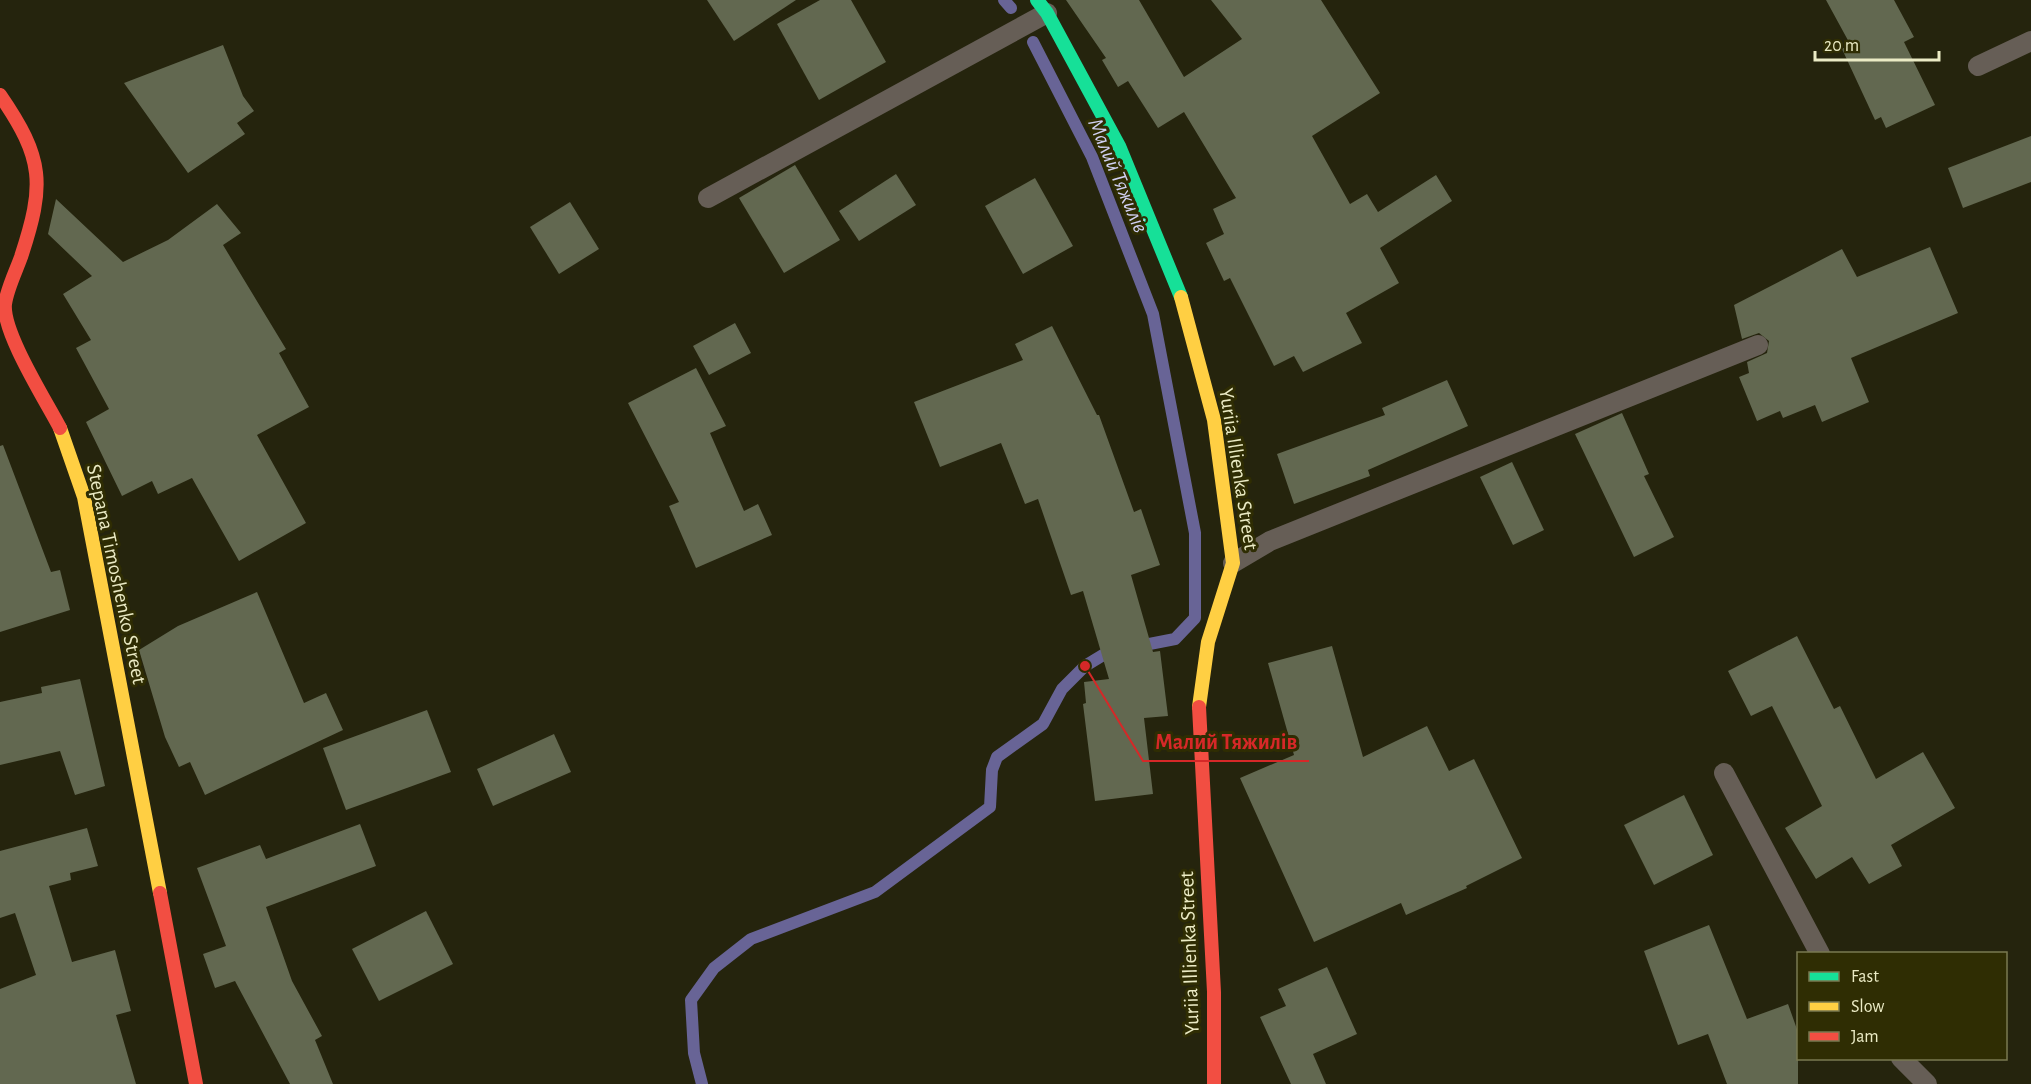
<svg xmlns="http://www.w3.org/2000/svg" width="2031" height="1084" viewBox="0 0 2031 1084" font-family="'Alegreya Sans',sans-serif">
<rect width="100%" height="100%" fill="#25240d"/>
<g fill="none" stroke-linecap="round" stroke-linejoin="round">
<g stroke="#686496" stroke-width="12">
<path d="M 1004,0 L 1011,8"/>
<path d="M 1033,42 L 1092,157 L 1153,314 L 1195,533 L 1195,618 L 1175,639 L 1134,647"/>
<path d="M 702,1084 L 694,1053 L 691,1000 L 714,968 L 751,939 L 875,892 L 990,807 L 992,770 L 997,757 L 1043,724 L 1062,689 L 1085,666 L 1108,652 L 1117,650"/>
</g>
</g>
<g fill="#626850">
<path d="M 707,0 L 796,0 L 734,41 Z"/>
<path d="M 820,0 L 851,0 L 886,62 L 819,100 L 777,24 Z"/>
<path d="M 1066,0 L 1139,0 L 1184,77 L 1242,39 L 1211,0 L 1321,0 L 1380,93 L 1312,136 L 1350,204 L 1367,194 L 1378,212 L 1436,175 L 1452,201 L 1380,248 L 1399,283 L 1346,313 L 1362,343 L 1303,372 L 1294,356 L 1274,366 L 1230,278 L 1224,281 L 1206,243 L 1224,234 L 1213,209 L 1236,198 L 1184,112 L 1158,128 L 1128,81 L 1118,87 L 1102,60 L 1106,58 Z"/>
<path d="M 1826,0 L 1894,0 L 1914,37 L 1904,42 L 1935,105 L 1886,128 L 1881,117 L 1875,120 L 1842,49 L 1850,44 Z"/>
<path d="M 223,45 L 243,96 L 254,111 L 237,123 L 245,134 L 188,173 L 124,83 Z"/>
<path d="M 2031,136 L 2031,182 L 1963,208 L 1948,168 Z"/>
<path d="M 795,165 L 840,240 L 784,273 L 739,198 Z"/>
<path d="M 896,174 L 916,205 L 859,241 L 839,211 Z"/>
<path d="M 1035,178 L 1073,246 L 1023,274 L 985,206 Z"/>
<path d="M 56,199 L 123,262 L 168,240 L 217,204 L 241,233 L 223,245 L 286,349 L 279,353 L 309,407 L 257,435 L 306,523 L 239,561 L 192,478 L 158,494 L 152,481 L 122,496 L 86,422 L 109,409 L 76,348 L 91,340 L 63,294 L 92,276 L 48,234 Z"/>
<path d="M 570,202 L 599,249 L 559,274 L 530,227 Z"/>
<path d="M 1930,247 L 1958,313 L 1851,358 L 1869,402 L 1822,422 L 1815,405 L 1783,418 L 1780,411 L 1757,421 L 1739,377 L 1749,373 L 1747,362 L 1767,353 L 1769,341 L 1759,333 L 1742,339 L 1734,305 L 1842,249 L 1857,277 Z"/>
<path d="M 735,323 L 751,353 L 709,375 L 693,346 Z"/>
<path d="M 1052,326 L 1097,415 L 1099,415 L 1134,512 L 1141,509 L 1160,565 L 1131,575 L 1153,652 L 1160,651 L 1168,716 L 1144,718 L 1153,794 L 1095,801 L 1083,704 L 1086,703 L 1084,682 L 1109,679 L 1083,591 L 1071,595 L 1038,499 L 1025,504 L 1001,443 L 940,467 L 914,402 L 1023,360 L 1015,344 Z"/>
<path d="M 696,368 L 726,426 L 710,433 L 744,511 L 758,504 L 772,535 L 696,568 L 669,506 L 679,502 L 628,403 Z"/>
<path d="M 1447,380 L 1468,426 L 1368,470 L 1370,476 L 1294,504 L 1277,454 L 1385,415 L 1382,408 Z"/>
<path d="M 1622,413 L 1649,474 L 1644,476 L 1674,537 L 1634,557 L 1575,434 Z"/>
<path d="M 3,445 L 51,572 L 60,570 L 70,610 L 0,632 L 0,446 Z"/>
<path d="M 1512,462 L 1544,530 L 1513,545 L 1480,477 Z"/>
<path d="M 257,592 L 304,703 L 326,693 L 343,730 L 205,795 L 190,762 L 179,767 L 165,737 L 139,650 L 178,626 Z"/>
<path d="M 1797,636 L 1834,709 L 1840,706 L 1876,779 L 1923,752 L 1955,808 L 1891,845 L 1902,866 L 1869,884 L 1852,857 L 1816,879 L 1785,828 L 1822,806 L 1772,706 L 1751,716 L 1728,671 Z"/>
<path d="M 1332,646 L 1363,757 L 1427,726 L 1449,771 L 1474,759 L 1522,858 L 1466,886 L 1467,888 L 1406,915 L 1401,903 L 1314,942 L 1240,778 L 1294,755 L 1268,663 Z"/>
<path d="M 80,679 L 105,786 L 75,795 L 60,751 L 0,765 L 0,702 L 42,693 L 41,687 Z"/>
<path d="M 427,710 L 451,772 L 346,810 L 323,748 Z"/>
<path d="M 554,734 L 571,772 L 493,806 L 477,769 Z"/>
<path d="M 1684,795 L 1713,855 L 1654,885 L 1624,825 Z"/>
<path d="M 360,824 L 376,866 L 266,907 L 292,981 L 322,1036 L 315,1040 L 333,1084 L 290,1084 L 235,981 L 215,988 L 203,954 L 226,946 L 197,868 L 260,845 L 266,859 Z"/>
<path d="M 87,828 L 98,866 L 70,873 L 71,880 L 49,886 L 72,962 L 115,950 L 131,1011 L 116,1015 L 136,1084 L 0,1084 L 0,989 L 36,975 L 15,913 L 0,918 L 0,851 Z"/>
<path d="M 426,911 L 453,964 L 379,1001 L 352,949 Z"/>
<path d="M 1709,925 L 1747,1019 L 1788,1004 L 1798,1032 L 1798,1084 L 1727,1084 L 1708,1034 L 1678,1045 L 1644,951 Z"/>
<path d="M 1327,967 L 1357,1034 L 1313,1054 L 1326,1084 L 1291,1084 L 1260,1017 L 1286,1006 L 1278,989 Z"/>
</g>
<g fill="none" stroke-linecap="round" stroke-linejoin="round">
<g stroke="#665e56" stroke-width="20">
<path d="M 1978,66 L 2031,41"/>
<path d="M 708,198 L 1047,13"/>
<path d="M 1233,563 L 1270,541 L 1758,345"/>
<path d="M 1724,773 L 1820,954"/>
<path d="M 1901,1058 L 1927,1084"/>
</g>
<path stroke="#16e098" stroke-width="14" d="M 1037,0 L 1047,13 L 1119,146 L 1181,297"/>
<g stroke="#ffcf43" stroke-width="14">
<path d="M 1181,297 L 1214,420 L 1233,563 L 1208,642 L 1199,707"/>
<path d="M 60,428 L 84,497 L 160,893"/>
</g>
<g stroke="#f24e42" stroke-width="14">
<path d="M 0,95 C 44,159 45,184 21,257 C 16,271 7,289 5,304 C 2,332 46,401 60,428"/>
<path d="M 1199,707 L 1214,992 L 1214,1084"/>
<path d="M 160,893 L 196,1084"/>
</g>
</g>
<g text-anchor="middle" stroke-width="6" stroke-linejoin="round" paint-order="stroke">
<g font-size="21" fill="#ebebc5" stroke="#2f2d03">
<text transform="translate(1239 469) rotate(81)" y="7">Yuriia Illienka Street</text>
<text transform="translate(117 574) rotate(78)" y="7">Stepana Timoshenko Street</text>
<text transform="translate(1189 953) rotate(-92)" y="7">Yuriia Illienka Street</text>
</g>
<g font-size="22" font-style="italic" fill="#d1d0f2" stroke="#2f2d03">
<text transform="translate(1119 175) rotate(67)" y="8">Малий Тяжилів</text>
</g>
</g>
<path fill="none" stroke="#d62828" stroke-width="2" d="M1085 666L1143 761H1309"/>
<circle fill="#d62828" stroke="#2f2d03" stroke-width="2" cx="1085" cy="666" r="6"/>
<g font-size="22" text-anchor="middle" font-weight="bold" fill="#d62828" stroke="#2f2d03" stroke-width="6" stroke-linejoin="round" paint-order="stroke">
<text x="1226" y="749">Малий Тяжилів</text>
</g>
<rect x="1797" y="952" width="210" height="108" fill="#2f2d03" stroke="#7a7951" stroke-width="1.5"/>
<rect x="1809" y="972" width="30" height="9" fill="#16e098" stroke="#7a7951" stroke-width="1.5"/>
<text x="1851" y="982" font-size="18" fill="#ebebc5">Fast</text>
<rect x="1809" y="1002" width="30" height="9" fill="#ffcf43" stroke="#7a7951" stroke-width="1.5"/>
<text x="1851" y="1012" font-size="18" fill="#ebebc5">Slow</text>
<rect x="1809" y="1032" width="30" height="9" fill="#f24e42" stroke="#7a7951" stroke-width="1.5"/>
<text x="1851" y="1042" font-size="18" fill="#ebebc5">Jam</text>
<path d="M1815 51v9h124v-9" fill="none" stroke="#ebebc5" stroke-width="3"/>
<text x="1824" y="51" font-size="18" fill="#ebebc5" stroke="#2f2d03" stroke-width="4.5" paint-order="stroke">20 m</text>
</svg>
